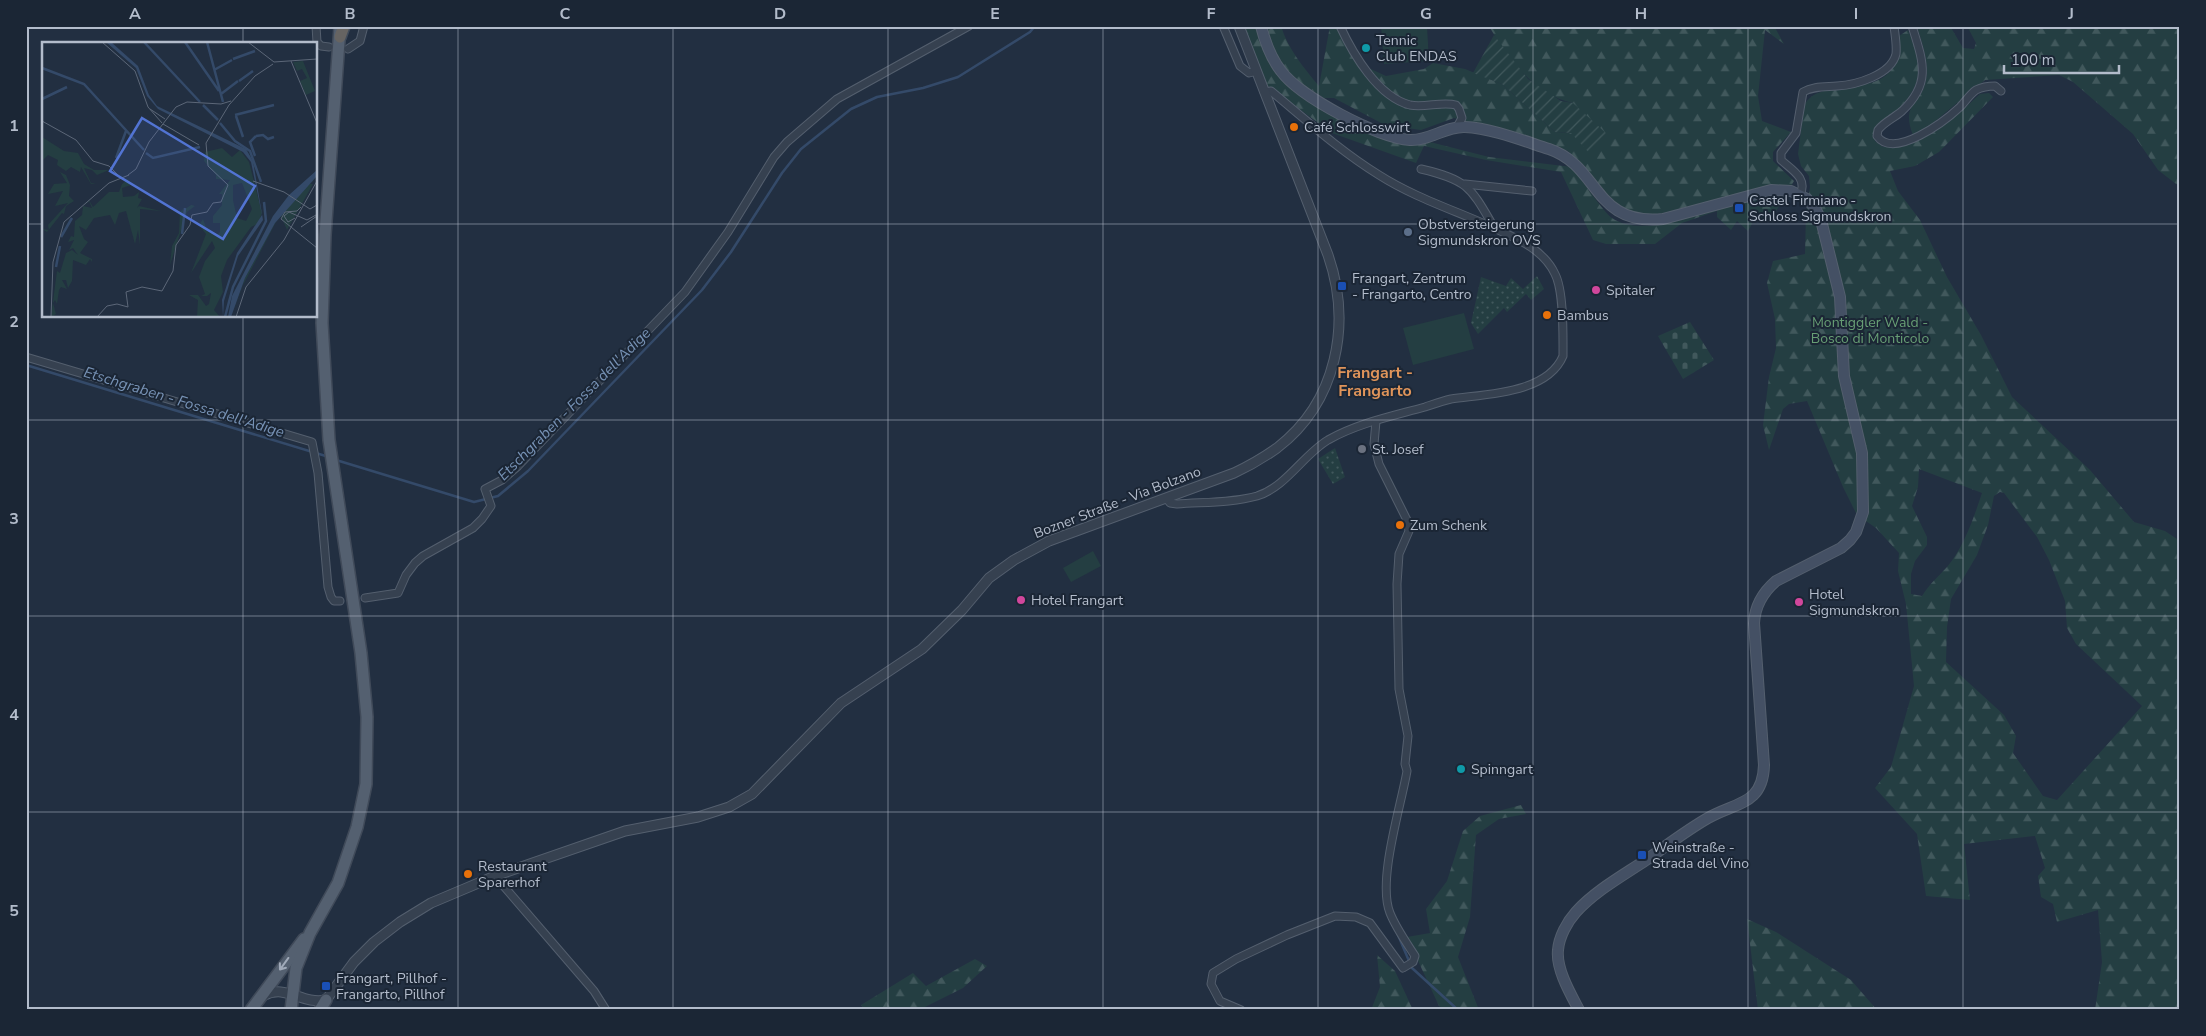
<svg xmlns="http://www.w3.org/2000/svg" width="2206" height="1036" viewBox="0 0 2206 1036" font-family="'Nunito Sans',sans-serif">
<defs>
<pattern id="grass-dots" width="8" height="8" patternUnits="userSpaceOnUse" patternTransform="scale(1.25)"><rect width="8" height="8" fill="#243e42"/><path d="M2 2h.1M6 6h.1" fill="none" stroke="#41585c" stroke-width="1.8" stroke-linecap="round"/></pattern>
<pattern id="forest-firs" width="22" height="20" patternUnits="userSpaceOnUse" patternTransform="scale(1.25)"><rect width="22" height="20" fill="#243e42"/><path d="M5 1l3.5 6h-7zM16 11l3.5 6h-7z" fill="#41585c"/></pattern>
<pattern id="cemetery-stones" width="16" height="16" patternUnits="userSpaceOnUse" patternTransform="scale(1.25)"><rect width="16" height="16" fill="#243e42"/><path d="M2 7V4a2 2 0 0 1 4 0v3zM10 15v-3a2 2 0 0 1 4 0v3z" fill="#41585c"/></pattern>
<pattern id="garden-furrows" width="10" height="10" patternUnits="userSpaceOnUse" patternTransform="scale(1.25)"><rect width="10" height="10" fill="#243e42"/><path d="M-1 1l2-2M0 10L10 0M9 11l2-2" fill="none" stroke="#41585c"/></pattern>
</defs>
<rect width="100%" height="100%" fill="#222f41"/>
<g fill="url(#grass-dots)">
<path d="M 1537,276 L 1544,289 L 1531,300 L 1526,294 L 1507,312 L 1504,308 L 1478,334 L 1471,323 L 1481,277 L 1506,286 L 1511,278 L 1523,289 Z"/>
<path d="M 1335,448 L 1345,477 L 1333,484 L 1318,459 Z"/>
</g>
<g fill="url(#forest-firs)" fill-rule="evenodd">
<path d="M 1242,26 L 1256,26 L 1266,52 L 1278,75 L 1310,102 L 1368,134 L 1417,144 L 1430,142 L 1489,157 L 1572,167 C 1580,177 1604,213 1612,218 C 1642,239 1702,212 1734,204 C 1751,200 1766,199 1783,199 L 1775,213 L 1753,222 L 1748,231 L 1737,221 L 1731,230 L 1717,217 L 1717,211 L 1682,223 L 1655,244 L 1606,244 L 1593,240 L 1561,172 L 1486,160 L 1424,146 L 1416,163 L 1332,133 L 1268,86 L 1260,76 Z"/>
<path d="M 1265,26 L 1281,26 C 1288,49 1303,67 1319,86 L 1330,26 L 1336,26 L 1350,51 L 1362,65 L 1386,76 L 1424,69 L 1433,63 L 1465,69 L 1502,84 L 1555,132 L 1571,133 L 1573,103 C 1536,96 1507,58 1489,26 L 1774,26 L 1784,44 L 1765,30 L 1758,96 L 1762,121 L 1791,132 L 1773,152 L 1773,161 L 1794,181 L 1791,186 L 1770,186 L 1663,213 L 1650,215 L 1637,214 L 1611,202 L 1589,173 L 1568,151 L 1540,141 L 1454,118 L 1421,130 L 1385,125 L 1334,98 L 1324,98 L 1299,82 L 1285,68 L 1272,52 Z"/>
<path d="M 1917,26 L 1950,26 L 1963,48 L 1974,49 L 1976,43 L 1967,26 L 2180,26 L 2180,187 L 2158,170 L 2133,134 L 2073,82 L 2059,75 L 1985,80 L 1928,127 L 1913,135 C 1900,102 1922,106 1926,79 C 1929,60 1922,44 1917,26 Z"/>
<path d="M 1908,30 C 1913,43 1921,62 1918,76 C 1916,90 1903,106 1892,115 C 1887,118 1879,121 1876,126 C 1873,131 1874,135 1875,141 L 1883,147 C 1893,146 1904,146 1914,142 C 1935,134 1963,110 1980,94 L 1989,93 L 1993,97 L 1939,152 L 1915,166 L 1890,171 L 1898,191 L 1920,220 L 1947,277 L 1981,335 L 2012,397 L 2090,470 L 2134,522 L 2165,531 L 2180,541 L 2180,1010 L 2095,1010 L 2102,962 L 2098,910 L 2057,922 L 2053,904 L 2041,897 L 2038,876 L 2045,868 L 2035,836 L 1964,844 L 1970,900 L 1926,896 L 1917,834 L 1875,788 L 1891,767 L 1914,686 L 1906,604 L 1898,571 L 1899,553 L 1876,528 L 1857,515 L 1843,487 L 1807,401 L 1789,404 L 1783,409 L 1769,450 L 1763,425 L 1769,377 L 1776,348 L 1775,319 L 1767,283 L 1773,261 L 1805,254 L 1806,213 L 1810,187 L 1809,176 L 1801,166 L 1798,154 L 1804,107 C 1817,70 1904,111 1899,36 ZM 1919,469 L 1982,493 C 1974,517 1964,547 1947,567 C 1938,577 1930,583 1922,596 L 1911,594 L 1911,574 L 1915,561 L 1927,545 L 1927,537 L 1912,506 L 1918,487 ZM 2000,492 L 2004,493 L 2037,537 L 2049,560 L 2065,601 L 2067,628 L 2076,644 L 2142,706 L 2057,800 L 2043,796 L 2013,753 L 2016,736 L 2004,715 L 1946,662 L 1947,627 L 1951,599 L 1977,555 L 1988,525 L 1994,496 Z"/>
<path d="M 1521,805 L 1526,814 L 1499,819 L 1476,835 L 1470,917 L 1458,957 L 1479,1010 L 1447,1010 L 1439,1006 L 1407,937 L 1430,933 L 1426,909 L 1447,881 L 1463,831 L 1480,816 Z"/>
<path d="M 1747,919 L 1776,932 L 1851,980 L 1877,1010 L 1758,1010 Z"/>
<path d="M 1377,955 L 1395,971 L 1413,1010 L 1371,1010 L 1380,987 Z"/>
<path d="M 975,959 L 987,966 L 963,988 L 919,1010 L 865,1010 L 861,1005 L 913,973 L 926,986 Z"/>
</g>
<path fill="url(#cemetery-stones)" d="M 1690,322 L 1714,360 L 1683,379 L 1658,336 Z"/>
<path fill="url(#garden-furrows)" d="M 1494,35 L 1528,79 L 1561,101 L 1573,103 L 1608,135 L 1591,155 L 1571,133 L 1555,132 L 1502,84 L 1473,73 Z"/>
<g fill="#243e42">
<path d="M 1381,26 L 1427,26 L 1429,61 L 1384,64 Z"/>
<path d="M 1464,313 L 1474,349 L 1413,365 L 1403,328 Z"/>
<path d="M 1093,551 L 1101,566 L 1071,582 L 1063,568 Z"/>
</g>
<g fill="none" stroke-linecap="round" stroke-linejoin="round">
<g stroke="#344a69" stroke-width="2.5">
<path d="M 26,365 L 329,457"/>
<path d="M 336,460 L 474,502 L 498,496 L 528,471 L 702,290 L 731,252 L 782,173 L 801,149 L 851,109 L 877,97 L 923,88 L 958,77 L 1030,32 L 1035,26"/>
<path d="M 1398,935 L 1412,968 L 1458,1010"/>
</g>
<g stroke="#545f6e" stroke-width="9">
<g id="minor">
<path d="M 316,26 L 317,42 L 321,46 L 329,47"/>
<path d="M 1223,26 L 1240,66 L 1249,73 L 1257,71"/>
<path d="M 1340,26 C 1353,54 1378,97 1410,105 C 1425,108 1442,101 1456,105 L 1459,109 L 1462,118 L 1457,127"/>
<path d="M 1912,26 C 1923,61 1932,83 1902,111 C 1894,118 1884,122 1878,130 L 1877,136 C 1894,160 1945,121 1960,107 C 1965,102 1970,94 1976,90 C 1982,87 1989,86 1995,86 L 2001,91"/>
<path d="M 348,49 L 360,41 L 364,26"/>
<path d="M 1421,169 C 1469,180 1471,188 1495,229"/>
<path d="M 1465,184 L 1532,191"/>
<path d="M 1800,195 C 1808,178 1792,170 1781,160 L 1781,153 L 1796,133 L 1803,92 C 1813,86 1825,87 1837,86 C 1856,85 1891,75 1896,54 C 1897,45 1895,35 1894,26"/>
<path d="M 26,357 L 312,442 L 318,473 L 328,587 L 331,597 L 334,601 L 340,601"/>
<path d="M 1166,498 L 1170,503 L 1177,504 C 1203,502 1232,503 1257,496 C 1286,487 1303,455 1328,440 C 1358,423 1393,416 1425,407 C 1434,404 1442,401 1451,399 C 1485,394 1547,394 1563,356 C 1563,336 1564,291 1555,274 C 1544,250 1518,239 1496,229 C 1457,211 1415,198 1379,175 C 1340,151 1306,120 1271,91 L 1264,92"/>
<path d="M 365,598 L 398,593 L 406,575 L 415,563 L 423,556 L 473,528 L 482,519 L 491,506 L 485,489 L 502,480 L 518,466 L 685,292 L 728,232 L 774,157 L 787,142 L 837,99 L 969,26"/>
<path d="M 495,876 L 594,991 L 606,1010"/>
<path d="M 1241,1010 L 1220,1001 L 1211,984 L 1213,973 L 1236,959 L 1287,935 L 1335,916 L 1356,917 L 1370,923 L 1403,968 L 1413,962 L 1415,956 C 1406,942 1396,928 1390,913 C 1377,881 1401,806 1407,771 L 1405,764 L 1408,736 L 1399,689 L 1397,584 L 1399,554 L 1409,531 L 1407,520 L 1379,464 L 1374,444 L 1376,421"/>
</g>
</g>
<g stroke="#545f6e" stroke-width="11">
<path id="tertiary" d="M 263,996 C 286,983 301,1005 326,1000 L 354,962 L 374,942 L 400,922 L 431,903 L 495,876 L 625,831 L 698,817 L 729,807 L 752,794 L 841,703 L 922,649 L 962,610 L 989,578 L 1014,560 L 1049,541 L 1234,473 C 1249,466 1263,458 1277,448 C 1337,402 1352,324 1328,255 L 1239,26"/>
</g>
<g stroke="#545f6e" stroke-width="12">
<path id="secondary" d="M 1261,26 C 1265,42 1271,58 1281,71 C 1300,97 1378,138 1410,140 C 1429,141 1446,126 1465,127 C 1491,128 1524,141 1549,149 C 1600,166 1593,226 1663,219 L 1771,190 L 1791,191 L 1807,199 L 1815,208 L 1821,220 L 1840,297 L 1844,376 L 1862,453 L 1863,512 L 1856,532 L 1850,540 L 1841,548 L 1776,581 C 1762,593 1755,606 1754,623 L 1764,765 C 1763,805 1736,802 1708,818 C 1687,830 1666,846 1646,860 C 1622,876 1595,891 1576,912 C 1567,922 1559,937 1558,950 C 1556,969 1570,993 1579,1010"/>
</g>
<g stroke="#404a59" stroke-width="14">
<g id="primary">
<path d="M 251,1010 L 304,939"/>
<path d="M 291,1010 L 296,968 L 310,933 L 338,883 L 357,827 L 366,784 L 367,717 L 361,653 L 329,440 L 322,323 L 325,235 L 340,27"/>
<path d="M 320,1010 L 326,1000"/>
</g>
</g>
<g stroke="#414c5b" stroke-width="14">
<path id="trunk" d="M 340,37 L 344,26"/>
</g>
<use href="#minor" stroke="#364150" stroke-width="7"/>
<use href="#tertiary" stroke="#364150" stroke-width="9"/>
<use href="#secondary" stroke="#445064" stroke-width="10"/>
<use href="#primary" stroke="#546070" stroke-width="11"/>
<use href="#trunk" stroke="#666462" stroke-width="11"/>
</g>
<defs><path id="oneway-shaft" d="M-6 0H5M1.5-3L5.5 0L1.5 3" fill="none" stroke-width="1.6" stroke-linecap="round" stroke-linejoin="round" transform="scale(1.25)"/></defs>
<use stroke="#a0aab9" href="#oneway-shaft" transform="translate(284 964) rotate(126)"/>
<path fill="none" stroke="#b3bccb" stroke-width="1" stroke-opacity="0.55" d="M 243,26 L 243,44M 458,26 L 458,1010M 673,26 L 673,1010M 888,26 L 888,1010M 1103,26 L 1103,1010M 1318,26 L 1318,1010M 1533,26 L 1533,1010M 1748,26 L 1748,1010M 1963,26 L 1963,1010M 26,224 L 44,224M 316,224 L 2180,224M 243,316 L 243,1010M 26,420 L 2180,420M 26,616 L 2180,616M 26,812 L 2180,812"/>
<g fill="#0f9aa8" stroke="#1b2635" stroke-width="2">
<circle cx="1366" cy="48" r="5"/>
<circle cx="1461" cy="769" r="5"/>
</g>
<g fill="#e8710a" stroke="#1b2635" stroke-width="2">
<circle cx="1294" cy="127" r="5"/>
<circle cx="1547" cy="315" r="5"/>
<circle cx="1400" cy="525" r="5"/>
<circle cx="468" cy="874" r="5"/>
</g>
<g fill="#1a4fb4" stroke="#1b2635" stroke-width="2">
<rect x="1734" y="203" width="10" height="10" rx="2.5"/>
<rect x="1337" y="281" width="10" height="10" rx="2.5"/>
<rect x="1637" y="850" width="10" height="10" rx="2.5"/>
<rect x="321" y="981" width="10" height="10" rx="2.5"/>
</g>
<circle fill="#5c6f8a" stroke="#1b2635" stroke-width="2" cx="1408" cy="232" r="5"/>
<g fill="#d1479c" stroke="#1b2635" stroke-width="2">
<circle cx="1596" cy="290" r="5"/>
<circle cx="1021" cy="600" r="5"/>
<circle cx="1799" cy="602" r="5"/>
</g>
<circle fill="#6b7280" stroke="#1b2635" stroke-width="2" cx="1362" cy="449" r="5"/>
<g text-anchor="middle" stroke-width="4" stroke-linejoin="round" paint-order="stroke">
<g font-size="14" fill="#b3bccb" stroke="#1b2635" text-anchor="start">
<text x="1376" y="45">Tennic<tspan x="1376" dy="16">Club ENDAS</tspan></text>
<text x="1304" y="132">Café Schlosswirt</text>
<text x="1749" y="205">Castel Firmiano -<tspan x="1749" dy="16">Schloss Sigmundskron</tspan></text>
<text x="1418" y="229">Obstversteigerung<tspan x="1418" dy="16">Sigmundskron OVS</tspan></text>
<text x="1352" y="283">Frangart, Zentrum<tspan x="1352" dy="16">- Frangarto, Centro</tspan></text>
<text x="1606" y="295">Spitaler</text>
<text x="1557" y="320">Bambus</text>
<text x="1372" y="454">St. Josef</text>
<text x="1410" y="530">Zum Schenk</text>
<text x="1809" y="599">Hotel<tspan x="1809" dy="16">Sigmundskron</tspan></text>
<text x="1031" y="605">Hotel Frangart</text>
<text x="1471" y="774">Spinngart</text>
<text x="1652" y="852">Weinstraße -<tspan x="1652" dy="16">Strada del Vino</tspan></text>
<text x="478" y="871">Restaurant<tspan x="478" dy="16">Sparerhof</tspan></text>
<text x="336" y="983">Frangart, Pillhof -<tspan x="336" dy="16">Frangarto, Pillhof</tspan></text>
</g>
<g font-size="14" fill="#679e74" stroke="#1b2635">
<text x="1870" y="327">Montiggler Wald -<tspan x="1870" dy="16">Bosco di Monticolo</tspan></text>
</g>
<g font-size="14" fill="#b3bccb" stroke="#1b2635">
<text transform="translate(1117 502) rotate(-21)" y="5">Bozner Straße - Via Bolzano</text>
</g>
<g font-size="15" font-style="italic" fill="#7792b5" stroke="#1b2635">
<text transform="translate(184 402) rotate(17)" y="5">Etschgraben - Fossa dell'Adige</text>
<text transform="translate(574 404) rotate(-45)" y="5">Etschgraben - Fossa dell'Adige</text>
</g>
<g font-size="16" font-weight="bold" fill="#df945a" stroke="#1b2635">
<text x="1375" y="378">Frangart -<tspan x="1375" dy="18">Frangarto</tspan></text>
</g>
</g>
<g transform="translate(42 42)">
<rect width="275" height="275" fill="#222f41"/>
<path d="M 275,135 L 268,142 L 271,142 L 245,188 L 239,174 L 234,180 L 201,243 L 190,275 L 203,236 L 233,181 L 250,158 Z" fill="#243e42"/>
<path d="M 0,95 L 22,109 L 36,111 L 42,122 L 52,128 L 67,128 L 55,133 L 50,128 L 42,126 L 49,141 L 54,141 L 49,142 L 39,125 L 38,130 L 29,125 L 24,129 L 15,123 L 16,118 L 6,113 L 1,118 ZM 180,106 L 190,115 L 198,108 L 207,120 L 220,171 L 216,182 L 209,185 L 185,218 L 179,234 L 181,250 L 172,268 L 178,275 L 155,275 L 156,258 L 147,253 L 156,253 L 164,264 L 167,262 L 169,251 L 165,254 L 159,254 L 163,252 L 157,235 L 163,219 L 173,206 L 170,199 L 149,231 L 164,192 L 157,183 L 161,177 L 165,188 L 175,193 L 178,190 L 178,181 L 171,181 L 171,174 L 180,163 L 180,152 L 177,152 L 188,138 L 174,137 L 174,133 L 162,119 L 163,110 ZM 200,141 L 210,167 L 204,179 L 195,176 L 191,158 L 191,143 ZM 18,130 L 24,133 L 28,143 L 27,154 L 32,159 L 24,164 L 22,172 L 20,171 L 5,190 L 0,187 L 7,188 L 6,183 L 26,161 L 13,164 L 21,149 L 6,152 L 12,142 L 25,141 ZM 86,137 L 89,143 L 80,146 L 81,155 L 92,154 L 97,150 L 96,156 L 100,157 L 95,166 L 97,164 L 119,169 L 98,167 L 98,203 L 96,188 L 93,202 L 84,169 L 77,171 L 73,183 L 68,173 L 52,176 L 44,188 L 37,184 L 42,197 L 46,200 L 38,211 L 50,217 L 50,220 L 48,217 L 44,223 L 31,218 L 30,239 L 26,246 L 24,238 L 20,238 L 25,247 L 19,245 L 17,248 L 15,262 L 13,258 L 11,261 L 14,272 L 9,275 L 15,229 L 18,231 L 24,211 L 30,208 L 36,213 L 31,206 L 27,208 L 32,198 L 26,200 L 29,194 L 32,195 L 33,179 L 40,173 L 41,164 L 50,166 L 47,159 L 42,164 L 45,160 L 47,158 L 51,165 L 67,150 L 77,150 L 80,142 ZM 149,163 L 150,163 L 153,164 L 145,170 L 128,223 L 130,204 L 137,191 L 138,170 L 141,167 L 142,176 L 143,167 Z" fill="#243e42" fill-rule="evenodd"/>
<path d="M 261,19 L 273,49 L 264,53 L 258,39 L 265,36 L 260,27 L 255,29 L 251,20 Z" fill="#243e42"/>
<path d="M 64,0 L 69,0 L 96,24 L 107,53 L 115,64 L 204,107 L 211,119 L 221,178 L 196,214 L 182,259 L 181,275 L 180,258 L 195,211 L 220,173 L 209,120 L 201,110 L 116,67 L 105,54 L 94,26 ZM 275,128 L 275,134 L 233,181 L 203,236 L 189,275 L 186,275 L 190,254 L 231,174 L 247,153 Z" fill="#344a69"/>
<path fill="none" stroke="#344a69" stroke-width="2.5" d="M 102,0 L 158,60M 143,0 L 177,49M 165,0 L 181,60M 191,17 L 213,9M 0,26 L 42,42 L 102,108M 172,28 L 190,18M 197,39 L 211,29M 179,52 L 196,39M 0,57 L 25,45M 161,63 L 176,78M 193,73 L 232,63M 194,74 L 201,95M 178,81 L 193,99 L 208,109 L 219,140M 214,94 L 221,93 L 226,97 L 232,95M 104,111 L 111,116 L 158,105M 213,114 L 208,100 L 214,94M 74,116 L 84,89M 251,152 L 264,143M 140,192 L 143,166M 19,195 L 30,176M 14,225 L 18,204M 183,275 L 191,245 L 224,179 L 222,160"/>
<path fill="none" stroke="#5c6778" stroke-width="1" d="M 60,0 L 93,29 L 106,65 L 120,81M 206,0 L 232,20 L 275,17M 249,19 L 275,81M 108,67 L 123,77M 0,79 L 34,98 L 51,119 L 67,124 L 81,138M 121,82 L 157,103M 86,133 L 94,127 L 107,100 L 134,65 L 145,60 L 179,62 L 189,59M 211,139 L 242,150 L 268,167 L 275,163M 259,165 L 255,169 L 243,170 L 239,177 L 275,206M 253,176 L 246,180 L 242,174 L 247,170 L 265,178 L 274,173M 259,185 L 275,174M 9,275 L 11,220 L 22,180 L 67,141 L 87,133M 55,275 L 65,264 L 75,262 L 86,265 L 84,250 L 100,245 L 120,249 L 131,229 L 134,203 L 148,183 L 150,173 L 165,170 L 171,161 L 179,160 L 186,143 L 166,124 L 164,101 L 187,63 L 213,34 L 231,22M 194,275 L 204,245 L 242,198 L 275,139"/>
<path fill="#5274d3" fill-opacity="0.15" stroke="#5274d3" stroke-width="2.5" d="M 100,76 L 213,144 L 181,197 L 68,129 Z"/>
<rect width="275" height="275" fill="none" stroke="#b3bccb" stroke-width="2.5"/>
</g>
<rect width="2206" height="1036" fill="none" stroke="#1b2635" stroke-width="55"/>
<path d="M2004 65v8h115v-8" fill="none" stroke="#b3bccb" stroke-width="2.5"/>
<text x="2011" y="65" font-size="15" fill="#b3bccb" stroke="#1b2635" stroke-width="4" paint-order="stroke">100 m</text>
<rect x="28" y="28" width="2150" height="980" fill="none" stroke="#b3bccb" stroke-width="2"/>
<g font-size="16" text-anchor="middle" font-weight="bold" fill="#b3bccb">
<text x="135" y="19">A</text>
<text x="350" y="19">B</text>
<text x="565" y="19">C</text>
<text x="780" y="19">D</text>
<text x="995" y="19">E</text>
<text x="1211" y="19">F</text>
<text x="1426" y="19">G</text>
<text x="1641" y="19">H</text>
<text x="1856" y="19">I</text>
<text x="2071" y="19">J</text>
<text x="14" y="131">1</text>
<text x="14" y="327">2</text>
<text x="14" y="524">3</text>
<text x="14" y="720">4</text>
<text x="14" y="916">5</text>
</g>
</svg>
